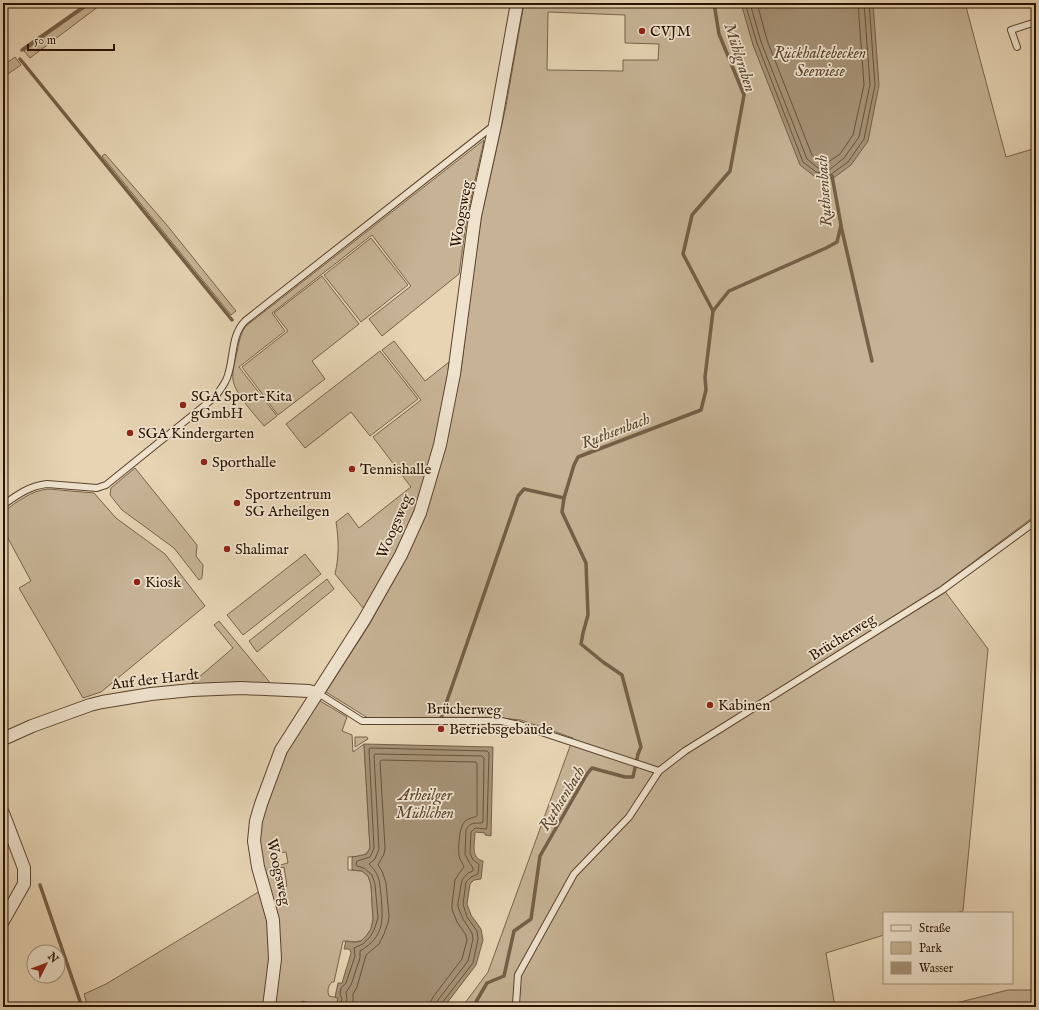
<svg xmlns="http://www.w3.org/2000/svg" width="1039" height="1010" viewBox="0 0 1039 1010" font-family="'IM FELL English',serif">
<rect width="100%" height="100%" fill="#e6d4b3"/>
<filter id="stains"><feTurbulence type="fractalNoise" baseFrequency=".005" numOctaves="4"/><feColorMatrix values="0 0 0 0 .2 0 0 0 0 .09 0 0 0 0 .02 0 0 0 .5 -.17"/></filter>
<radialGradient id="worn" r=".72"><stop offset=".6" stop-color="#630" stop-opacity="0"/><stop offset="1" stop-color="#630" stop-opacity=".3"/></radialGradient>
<g fill="#c6b395" stroke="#78634a" fill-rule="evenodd">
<path d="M 92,3 L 103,3 L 30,58 L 24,51 Z"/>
<path d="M 524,3 L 965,3 L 1006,157 L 1036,148 L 1036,515 L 941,586 L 988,649 L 963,911 L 956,913 L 884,913 L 884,935 L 826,953 L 835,1007 L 462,1007 L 488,972 L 573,738 L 521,720 L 500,718 L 368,718 L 326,692 L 369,625 L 406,559 L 445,447 L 461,370 L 471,290 L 481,218 L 506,106 ZM 548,12 L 625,15 L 625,43 L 659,44 L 658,60 L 623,60 L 623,71 L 547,70 Z"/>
<path d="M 15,57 L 21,65 L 5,76 L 3,73 L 3,66 Z"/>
<path d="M 484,140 L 467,217 L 459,274 L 382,336 L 369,319 L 411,286 L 372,235 L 272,313 L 285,331 L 239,367 L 277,416 L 264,426 C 255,415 235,394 233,380 C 232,371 235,361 237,352 C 239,343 240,334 246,326 Z"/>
<path d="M 105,154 L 166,224 L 236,311 L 231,315 L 102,156 Z"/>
<path d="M 371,238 L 408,285 L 361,322 L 324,275 Z"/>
<path d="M 322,276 L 359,324 L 312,361 L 325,379 L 278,415 L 242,367 L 288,331 L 274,313 Z"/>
<path d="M 394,341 L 425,381 L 449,362 L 448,373 L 435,443 L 414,511 L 395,553 L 364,609 L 335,574 C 339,557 339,540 336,522 L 348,513 L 359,528 L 411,487 L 373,437 L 421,400 L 382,350 Z"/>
<path d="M 380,351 L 418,399 L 370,436 L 351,412 L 305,448 L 286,424 Z"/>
<path d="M 135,468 L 197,545 L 196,556 L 203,565 L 202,578 L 199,580 L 174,548 L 122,510 L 110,495 L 111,488 Z"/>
<path d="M 48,489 L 94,493 L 116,518 L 165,554 L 205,606 L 101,692 L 83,698 L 19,588 L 31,581 L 3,529 L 3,512 C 17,502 30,491 48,489 Z"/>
<path d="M 305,554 L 321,574 L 243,635 L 227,615 Z"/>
<path d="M 327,579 L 334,589 L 257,652 L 249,641 Z"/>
<path d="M 219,621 L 272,685 L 240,682 L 191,684 L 233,648 L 214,625 Z"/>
<path d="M 317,700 L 320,701 L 347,717 L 342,731 L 352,735 L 353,752 L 364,744 L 370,848 C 365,858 358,856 348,857 L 348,870 L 362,871 L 368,876 L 371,885 L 373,920 L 371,929 L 367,935 L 361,941 L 355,942 L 343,941 L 334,982 L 332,982 C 328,986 327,991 329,996 L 338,998 L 336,1007 L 327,1007 L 302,1001 L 301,1007 L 88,1007 L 84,994 L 106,984 L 260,891 L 263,864 L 259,840 L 263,812 L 286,752 ZM 286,852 L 288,863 L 280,865 L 277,853 ZM 284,867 L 287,886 L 280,887 L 276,869 Z"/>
<path d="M 355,737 L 367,737 L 368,739 L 355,747 Z"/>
<path d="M 1008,990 L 1036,990 L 1036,1007 L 940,1007 Z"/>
</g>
<g fill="#a69276" stroke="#745f47">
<path d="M 741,3 L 873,3 L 879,85 L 868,141 L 851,165 L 832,179 L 814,176 L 800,165 L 753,45 Z"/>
<path d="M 364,744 L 493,747 L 491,836 L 485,835 L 485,833 L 475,832 C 475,843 470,858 483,861 L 481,879 L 474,880 L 470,884 L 467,904 L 471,915 L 481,929 L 483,940 L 476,965 L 444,1007 L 336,1007 L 338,998 L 335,997 L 338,983 L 342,983 L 351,953 L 350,950 L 348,949 L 344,949 L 346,941 L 355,942 L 361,941 L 367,935 L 371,929 L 373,920 L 371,885 L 368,876 L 362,871 L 352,870 L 352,857 L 358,856 L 367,854 L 370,848 Z"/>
</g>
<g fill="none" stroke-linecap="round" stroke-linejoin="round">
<g stroke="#68523b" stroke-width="1">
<path d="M 745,3 L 757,43 L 803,162 L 816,172 L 830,175 L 848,162 L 864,139 L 875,85 L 869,3"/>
<path d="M 750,3 L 761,42 L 807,159 L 818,168 L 829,170 L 844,158 L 859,137 L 870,85 L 864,3"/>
<path d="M 757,3 L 767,40 L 812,155 L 821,162 L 827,163 L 840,154 L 853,135 L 864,85 L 858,3"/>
<path d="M 340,1007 L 342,999 L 340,994 L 341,988 L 346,983 L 355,956 L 354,948 L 363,944 L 370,937 L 374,930 L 378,918 L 375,884 L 372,875 L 364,868 L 357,866 L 356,864 L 357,861 L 370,857 L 374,848 L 369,749 L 371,748 L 487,751 L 489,753 L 487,827 L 486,829 L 475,828 L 471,832 L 470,853 L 473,860 L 479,864 L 478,874 L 471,877 L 466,882 L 463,904 L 467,917 L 477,931 L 478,939 L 473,963 L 442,1003 L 441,1007"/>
<path d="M 345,1007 L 347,999 L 346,992 L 351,985 L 360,958 L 360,951 C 385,936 383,921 381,895 C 380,887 380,878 375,871 C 373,868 371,866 369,864 L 375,859 L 379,849 L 374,755 L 376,754 L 482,756 L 484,758 L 483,822 L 481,823 C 474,823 469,823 466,830 L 465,854 L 469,862 L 473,868 L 473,871 L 468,873 L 462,880 L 458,903 L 458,907 L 463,919 L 472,933 L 473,939 L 468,961 L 438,1000 L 436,1007"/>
<path d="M 352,1007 L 353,1001 L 353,994 L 357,987 L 366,955 L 379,944 L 384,934 L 388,923 L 389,916 L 386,883 L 382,871 L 378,865 L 384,854 L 385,848 L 380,761 L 382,760 L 476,762 L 477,764 L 477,816 C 473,818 469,818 465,821 C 459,827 458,848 459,856 C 460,860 463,864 464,867 L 458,875 L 455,880 L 452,904 L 452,909 L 457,922 L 466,935 L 467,940 L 462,959 L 433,997 L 431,1001 L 430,1007"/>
</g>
<g stroke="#745f47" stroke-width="3.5">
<path d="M 22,50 L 89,3"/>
<path d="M 20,59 L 232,320"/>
<path d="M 841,226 L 872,361"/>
<path d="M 713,311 L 683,254 L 692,215 L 730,171 L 744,95 L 719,34 L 714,3"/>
<path d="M 441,718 L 518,496 L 524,489 L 564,498"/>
<path d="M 40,885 L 82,1007"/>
<path d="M 473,1007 L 487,983 L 504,976 L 514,931 L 531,919 L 540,856 L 587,774 L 592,768 L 625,777 L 633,777 L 638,754 L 641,747 L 622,675 L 603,662 L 581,644 L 583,633 L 588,615 L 586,563 L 562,512 L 564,498 L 574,465 L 578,457 L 701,410 L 706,390 L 705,377 L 713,311 L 720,302 L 729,291 L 826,248 L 837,242 L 841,225 L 832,176"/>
</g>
<g stroke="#59432d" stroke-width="8">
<g id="service">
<path d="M 1017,47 L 1011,30 L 1036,22"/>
<path d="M 3,505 C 17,495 29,486 47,484 L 97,488 L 106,485 L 215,397 C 220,390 226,383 228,375 C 234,357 231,335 245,321 L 493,126"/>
<path d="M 318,693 L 362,721 L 501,721 L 520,725 L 659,771"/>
<path d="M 517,1007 L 516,1004 L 518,975 L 574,874 L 629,817 L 659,771 L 685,751 L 942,590 L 1036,521"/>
</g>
</g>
<g stroke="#59432d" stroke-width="14">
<g id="minor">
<path d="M 3,739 L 32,726 L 90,705 L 102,702 L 151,694 L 192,690 L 241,688 L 309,691 L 318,693"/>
<path d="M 3,813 L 24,868 L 24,884 L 3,921"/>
<path d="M 269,1007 L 275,959 L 273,920 L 258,867 L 254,841 L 256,821 L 261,804 L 281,750 L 364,620 L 401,555 L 420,513 L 440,445 L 454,374 L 475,216 L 495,125 L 517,3"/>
</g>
</g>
<use href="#service" stroke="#efe3ce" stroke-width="6"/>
<use href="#minor" stroke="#efe3ce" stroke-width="12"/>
</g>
<g fill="#8f2418" stroke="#efe3ce" stroke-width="1.5">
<circle cx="642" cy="31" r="4"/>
<circle cx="183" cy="405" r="4"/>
<circle cx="130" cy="433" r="4"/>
<circle cx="204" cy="462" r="4"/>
<circle cx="352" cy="469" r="4"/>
<circle cx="237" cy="503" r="4"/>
<circle cx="227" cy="549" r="4"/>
<circle cx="137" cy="582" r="4"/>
<circle cx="710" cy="705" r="4"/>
<circle cx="441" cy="729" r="4"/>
</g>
<g text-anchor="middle" stroke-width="3.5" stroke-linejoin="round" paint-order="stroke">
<g font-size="15" fill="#2a1300" stroke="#efe3ce" text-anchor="start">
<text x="650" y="36">CVJM</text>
<text x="191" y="401">SGA Sport-Kita<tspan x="191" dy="17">gGmbH</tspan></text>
<text x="138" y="438">SGA Kindergarten</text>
<text x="212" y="467">Sporthalle</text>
<text x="360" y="474">Tennishalle</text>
<text x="245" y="499">Sportzentrum<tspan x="245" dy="17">SG Arheilgen</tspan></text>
<text x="235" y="554">Shalimar</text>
<text x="145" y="587">Kiosk</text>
<text x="718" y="710">Kabinen</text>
<text x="449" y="734">Betriebsgebäude</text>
</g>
<g font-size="15" fill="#2a1300" stroke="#efe3ce">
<text transform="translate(461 214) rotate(-80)" y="5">Woogsweg</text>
<text transform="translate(394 526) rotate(-67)" y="5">Woogsweg</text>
<text transform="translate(842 637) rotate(-32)" y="5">Brücherweg</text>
<text transform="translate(155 679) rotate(-7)" y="5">Auf der Hardt</text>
<text transform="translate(464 709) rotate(1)" y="5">Brücherweg</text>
<text transform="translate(279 872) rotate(78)" y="5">Woogsweg</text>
</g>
<g font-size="16" font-style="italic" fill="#5c462f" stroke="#efe3ce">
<text x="820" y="58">Rückhaltebecken<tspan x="820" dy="18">Seewiese</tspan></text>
<text transform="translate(741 57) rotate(72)" y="6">Mühlgraben</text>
<text transform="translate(823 191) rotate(-94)" y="6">Ruthsenbach</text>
<text transform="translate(615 430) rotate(-21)" y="6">Ruthsenbach</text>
<text x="425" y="800">Arheilger<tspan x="425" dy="18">Mühlchen</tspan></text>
<text transform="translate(561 798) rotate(-58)" y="6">Ruthsenbach</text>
</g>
</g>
<rect width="1039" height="1010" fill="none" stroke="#e6d4b3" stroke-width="16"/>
<rect x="4" y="4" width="1031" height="1002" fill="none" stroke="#2a1300" stroke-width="2"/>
<rect x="8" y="8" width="1023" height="994" fill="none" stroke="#2a1300"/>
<rect x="883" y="912" width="130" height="72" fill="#efe3ce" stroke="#a0907c"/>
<rect x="891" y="925" width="20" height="6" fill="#efe3ce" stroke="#a0907c"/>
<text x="919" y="932" font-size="12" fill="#2a1300">Straße</text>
<rect x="891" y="942" width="20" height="12" fill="#c6b395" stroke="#a0907c"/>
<text x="919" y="952" font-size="12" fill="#2a1300">Park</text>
<rect x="891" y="962" width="20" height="12" fill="#a69276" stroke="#a0907c"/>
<text x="919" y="972" font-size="12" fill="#2a1300">Wasser</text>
<g transform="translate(46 964) rotate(48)"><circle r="19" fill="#efe3ce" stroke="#a0907c"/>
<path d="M0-3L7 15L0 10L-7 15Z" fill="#8f2418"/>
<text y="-6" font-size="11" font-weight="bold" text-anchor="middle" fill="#2a1300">N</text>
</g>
<path d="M28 44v6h86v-6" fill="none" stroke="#2a1300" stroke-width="2"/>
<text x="34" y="44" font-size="12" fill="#2a1300" stroke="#efe3ce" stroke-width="3" paint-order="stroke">50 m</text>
<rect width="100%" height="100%" filter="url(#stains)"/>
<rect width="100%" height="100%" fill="url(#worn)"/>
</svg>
